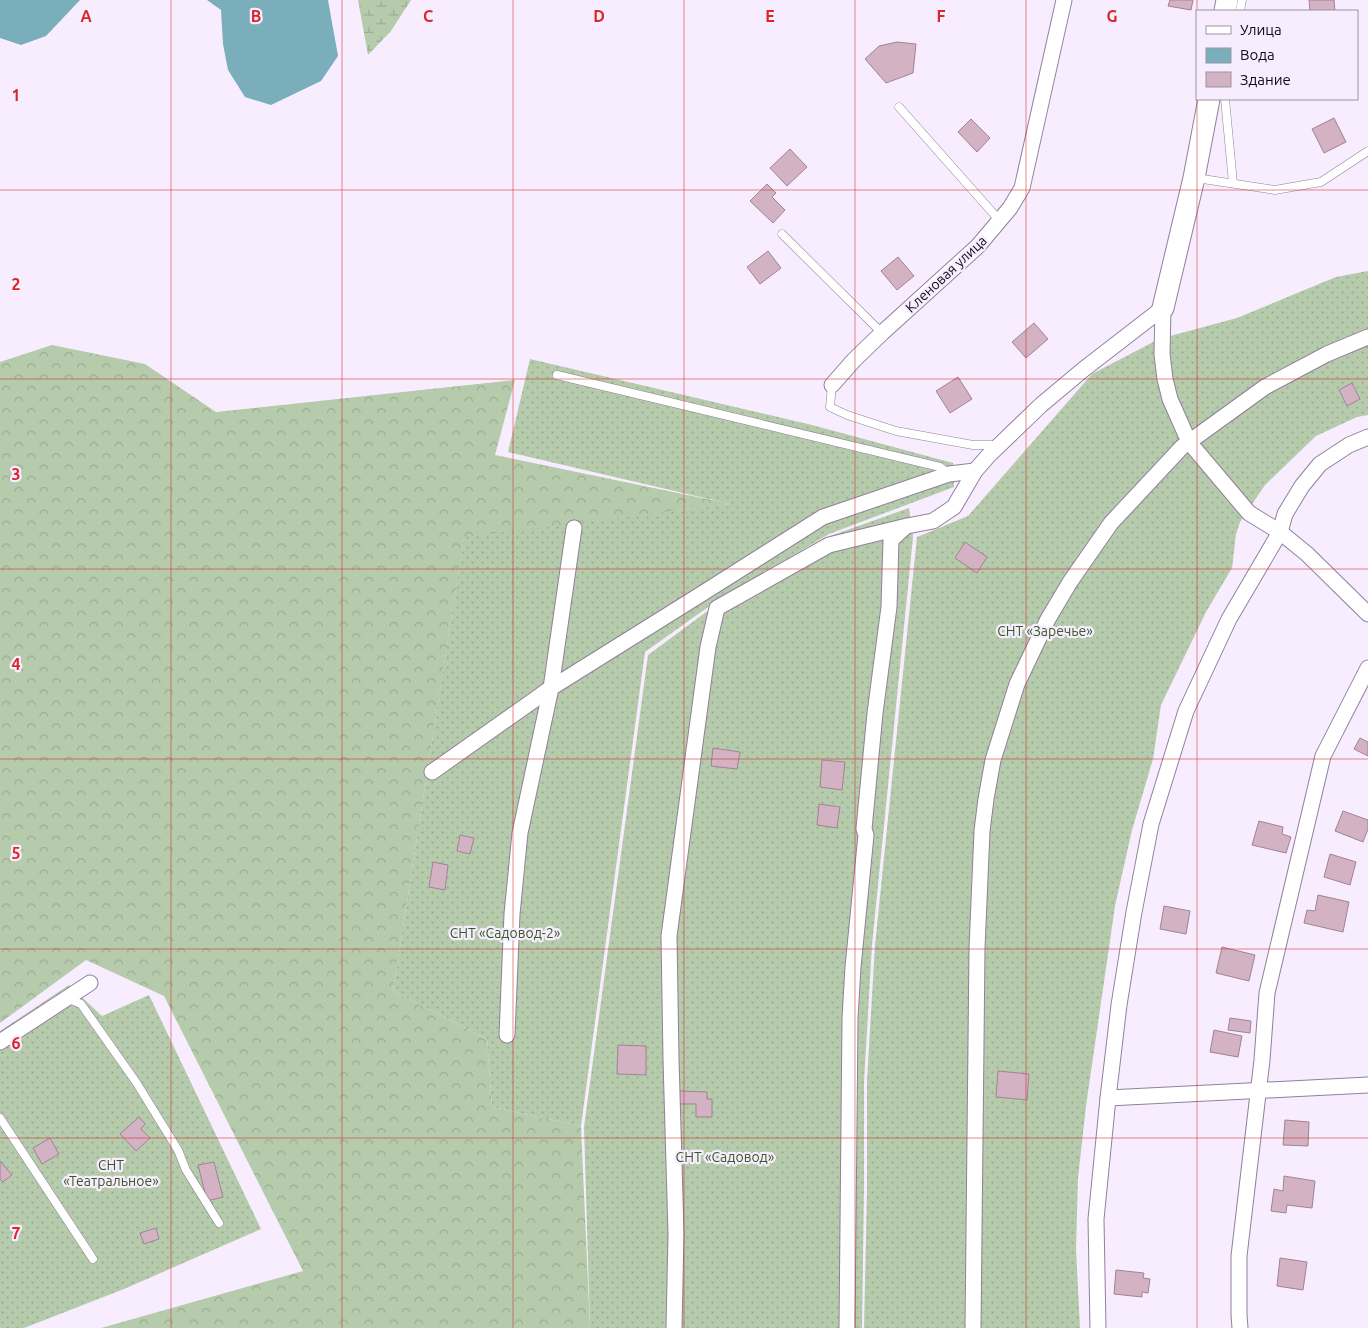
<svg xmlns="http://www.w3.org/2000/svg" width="1368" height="1328" viewBox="0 0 1368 1328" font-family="Ubuntu,sans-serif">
<defs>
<pattern id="forest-crowns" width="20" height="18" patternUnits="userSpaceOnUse" patternTransform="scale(1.25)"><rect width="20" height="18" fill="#b5cbac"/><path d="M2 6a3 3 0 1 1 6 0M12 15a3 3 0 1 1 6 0" fill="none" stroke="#9bad93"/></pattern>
<pattern id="wetland-marsh" width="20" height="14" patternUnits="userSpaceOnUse" patternTransform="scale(1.25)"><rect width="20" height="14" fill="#b5cbac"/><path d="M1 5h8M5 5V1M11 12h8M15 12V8" fill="none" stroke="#9bad93"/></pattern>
<pattern id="garden-dots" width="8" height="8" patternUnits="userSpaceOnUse" patternTransform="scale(1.25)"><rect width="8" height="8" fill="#b5cbac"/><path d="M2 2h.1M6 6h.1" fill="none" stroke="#9bad93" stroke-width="1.8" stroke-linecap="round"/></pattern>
</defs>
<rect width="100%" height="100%" fill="#f8edff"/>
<path fill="url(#forest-crowns)" d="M 52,345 L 145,364 L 216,412 L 515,380 L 495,455 L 731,504 L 464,538 L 393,991 L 487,1039 L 492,1107 L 581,1126 L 590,1328 L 101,1328 L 303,1271 L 164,996 L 86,960 L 0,1023 L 0,362 Z"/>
<path fill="url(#wetland-marsh)" d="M 358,0 L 411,0 L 391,31 L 368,55 Z"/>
<g fill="url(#garden-dots)">
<path d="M 1368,271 L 1368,415 L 1357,417 L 1316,436 L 1265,485 L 1240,522 L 1236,534 L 1232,568 L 1206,612 L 1161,705 L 1153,759 L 1132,830 L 1115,906 L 1086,1106 L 1078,1178 L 1076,1249 L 1080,1328 L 864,1328 L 867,1189 L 867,1081 L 875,945 L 917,537 L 968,516 L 1092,374 L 1159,339 L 1237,318 L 1336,277 Z"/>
<path d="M 530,359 L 812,425 L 953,463 L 954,487 L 829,534 L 718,600 L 645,652 L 581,1126 L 492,1107 L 487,1039 L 393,991 L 464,537 L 730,504 L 508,452 Z"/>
<path d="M 909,508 L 913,537 L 872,945 L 864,1082 L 864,1189 L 862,1328 L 590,1328 L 584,1127 L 648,655 L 721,601 L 830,536 Z"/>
<path d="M 69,985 L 102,1016 L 149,995 L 261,1229 L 124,1289 L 24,1328 L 0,1328 L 0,1031 Z"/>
</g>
<g fill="#79aeba">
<path d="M 0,0 L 80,0 L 46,36 L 21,45 L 0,38 Z"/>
<path d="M 207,0 L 328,0 L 338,56 L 321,81 L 271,105 L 245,97 L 228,70 L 223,44 L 221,10 Z"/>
</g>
<g fill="#d2b2c3" stroke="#a18393">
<path d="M 1170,0 L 1193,0 L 1191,10 L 1168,6 Z"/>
<path d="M 1309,0 L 1334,0 L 1335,11 L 1310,11 Z"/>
<path d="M 897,42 L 916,44 L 913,73 L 886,83 L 865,59 L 879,46 Z"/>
<path d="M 1334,118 L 1346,142 L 1324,153 L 1312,129 Z"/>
<path d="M 971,119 L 990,138 L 977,152 L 958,132 Z"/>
<path d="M 790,149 L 807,167 L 787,186 L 770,168 Z"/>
<path d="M 767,184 L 776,193 L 772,197 L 785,210 L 773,223 L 750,201 Z"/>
<path d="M 768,251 L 781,268 L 760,284 L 747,267 Z"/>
<path d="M 898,257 L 914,276 L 897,290 L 881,271 Z"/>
<path d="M 1034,323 L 1048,339 L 1026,358 L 1012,342 Z"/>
<path d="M 958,377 L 972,399 L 950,413 L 936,391 Z"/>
<path d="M 1352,383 L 1360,399 L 1347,406 L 1339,390 Z"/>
<path d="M 965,542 L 987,557 L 977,573 L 955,558 Z"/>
<path d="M 1360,738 L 1368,742 L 1368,756 L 1354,749 Z"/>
<path d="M 713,748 L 740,752 L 737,769 L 711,766 Z"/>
<path d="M 822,760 L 845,762 L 842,790 L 820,787 Z"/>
<path d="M 819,804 L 840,807 L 837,828 L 817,825 Z"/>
<path d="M 1343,811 L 1368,820 L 1368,829 L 1363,842 L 1335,831 Z"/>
<path d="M 1259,821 L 1283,827 L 1282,834 L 1291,837 L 1286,853 L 1252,845 Z"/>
<path d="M 460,835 L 474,838 L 470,854 L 457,851 Z"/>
<path d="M 1330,854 L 1356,862 L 1350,885 L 1324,877 Z"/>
<path d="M 433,862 L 448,865 L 445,890 L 429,887 Z"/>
<path d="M 1318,895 L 1349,902 L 1343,932 L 1304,923 L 1307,910 L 1315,911 Z"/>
<path d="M 1164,906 L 1190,911 L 1186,934 L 1160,929 Z"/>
<path d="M 1222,947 L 1255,955 L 1249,981 L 1216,973 Z"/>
<path d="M 1230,1018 L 1251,1021 L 1250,1033 L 1228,1030 Z"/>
<path d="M 1214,1030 L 1242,1036 L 1238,1057 L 1210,1052 Z"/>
<path d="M 618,1045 L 646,1046 L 646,1075 L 617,1074 Z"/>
<path d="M 998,1071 L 1029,1074 L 1027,1100 L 996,1097 Z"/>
<path d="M 680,1091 L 707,1092 L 707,1099 L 712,1099 L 712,1117 L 696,1117 L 696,1104 L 679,1104 Z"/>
<path d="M 139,1117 L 145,1124 L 141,1129 L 150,1138 L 136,1151 L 120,1134 Z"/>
<path d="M 1285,1120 L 1309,1122 L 1308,1146 L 1283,1145 Z"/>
<path d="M 50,1138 L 59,1154 L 42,1164 L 33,1148 Z"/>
<path d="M 0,1161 L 12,1175 L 3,1182 L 0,1179 Z"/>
<path d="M 214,1162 L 223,1197 L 207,1201 L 198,1165 Z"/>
<path d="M 1284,1176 L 1315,1181 L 1312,1208 L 1287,1205 L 1286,1213 L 1271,1211 L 1274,1189 L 1283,1191 Z"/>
<path d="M 156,1228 L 159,1239 L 144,1244 L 140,1233 Z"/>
<path d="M 1280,1258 L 1307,1262 L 1303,1290 L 1277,1286 Z"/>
<path d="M 1116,1270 L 1144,1273 L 1143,1278 L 1150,1279 L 1148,1293 L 1142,1292 L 1142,1297 L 1114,1294 Z"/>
</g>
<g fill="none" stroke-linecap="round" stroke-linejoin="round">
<g stroke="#91809a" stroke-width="9">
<g id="lane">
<path d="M 1240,11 L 1242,0"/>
<path d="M 1225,99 L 1233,183"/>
<path d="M 899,107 L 1000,221"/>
<path d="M 1196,178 L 1275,190 L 1321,182 L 1368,151"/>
<path d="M 782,234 L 882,333"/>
<path d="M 557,375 L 940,467 L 949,474"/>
<path d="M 832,385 L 830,407 L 847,415 L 896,431 L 973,445 L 998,445"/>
<path d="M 67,998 L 81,1004 L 136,1082 L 178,1150 L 186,1170 L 219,1223"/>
<path d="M 0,1118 L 93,1259"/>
</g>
</g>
<g stroke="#91809a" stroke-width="17">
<g id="street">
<path d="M 1163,308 L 1162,354 L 1165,379 L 1170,399 L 1189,442 L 1249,513 L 1280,532 L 1307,554 L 1368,614"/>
<path d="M 832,385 L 854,360 L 882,333 L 978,246 L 1010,208 L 1022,188 L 1064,0"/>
<path d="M 432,772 L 551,688 L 574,528"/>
<path d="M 507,1035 L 512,914 L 520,833 L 551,688 L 703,593 L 823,517 L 949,474 L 975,471"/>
<path d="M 0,1042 L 90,983"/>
<path d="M 1108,1098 L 1368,1085"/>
<path d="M 674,1328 L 676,1234 L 671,1059 L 669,936 L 708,647 L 717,608 L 829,545 L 907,526 L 933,521 L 954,507 L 975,471 L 988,456 L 1041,405 L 1084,369 L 1163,308"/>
<path d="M 847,1328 L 850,1018 L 853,967 L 866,835 L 864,829 L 875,713 L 889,607 L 891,540 L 904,528"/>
<path d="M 973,1328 L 977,948 L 982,831 L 986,799 L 993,760 L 1017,684 L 1048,619 L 1070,582 L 1111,523 L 1182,447 L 1265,387 L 1327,354 L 1368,337"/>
<path d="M 1098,1328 L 1096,1219 L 1108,1098 L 1119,1005 L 1134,912 L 1151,824 L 1186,711 L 1229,619 L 1280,532 L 1285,514 L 1302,486 L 1320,464 L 1349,445 L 1368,437"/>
<path d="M 1240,1328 L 1239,1315 L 1239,1256 L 1262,1060 L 1267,993 L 1323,756 L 1368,668"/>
</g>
</g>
<g stroke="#91809a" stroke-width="23">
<g id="secondary">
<path d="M 1225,11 L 1227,0"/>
<path d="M 1163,308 L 1194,178 L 1209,99"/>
</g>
</g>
<use href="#lane" stroke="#fff" stroke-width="8"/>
<use href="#street" stroke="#fff" stroke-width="15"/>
<use href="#secondary" stroke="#fff" stroke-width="21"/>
</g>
<path fill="none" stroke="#d62828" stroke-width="1" stroke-opacity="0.55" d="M 171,0 L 171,1328M 342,0 L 342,1328M 513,0 L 513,1328M 684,0 L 684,1328M 855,0 L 855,1328M 1026,0 L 1026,1328M 1197,0 L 1197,11M 1197,99 L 1197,1328M 0,190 L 1368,190M 0,379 L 1368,379M 0,569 L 1368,569M 0,759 L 1368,759M 0,949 L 1368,949M 0,1138 L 1368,1138"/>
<g text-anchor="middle" stroke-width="4.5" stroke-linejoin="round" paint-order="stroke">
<g font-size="14" fill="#120c16" stroke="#f8edff">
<text transform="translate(946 274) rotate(-43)" y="5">Кленовая улица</text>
</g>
<g font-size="14" fill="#375b27" stroke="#f8edff">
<text x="1045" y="636">СНТ «Заречье»</text>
<text x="505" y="938">СНТ «Садовод-2»</text>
<text x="725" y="1162">СНТ «Садовод»</text>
<text x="111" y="1170">СНТ<tspan x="111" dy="16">«Театральное»</tspan></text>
</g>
</g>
<g font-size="16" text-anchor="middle" font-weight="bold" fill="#d62828" stroke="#f8edff" stroke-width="4.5" stroke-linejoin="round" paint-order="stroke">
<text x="86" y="22">A</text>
<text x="256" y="22">B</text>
<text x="428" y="22">C</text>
<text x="599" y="22">D</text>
<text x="770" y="22">E</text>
<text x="941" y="22">F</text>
<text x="1112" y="22">G</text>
<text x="16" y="101">1</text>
<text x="16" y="290">2</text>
<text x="16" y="480">3</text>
<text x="16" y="670">4</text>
<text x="16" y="859">5</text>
<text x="16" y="1049">6</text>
<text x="16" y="1239">7</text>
</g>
<rect x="1196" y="10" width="162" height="90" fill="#f8edff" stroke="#9c93a2"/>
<rect x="1206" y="26" width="25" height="8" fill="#ffffff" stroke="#9c93a2"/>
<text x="1240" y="35" font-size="15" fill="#120c16">Улица</text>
<rect x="1206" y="48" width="25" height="15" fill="#79aeba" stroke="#9c93a2"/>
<text x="1240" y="60" font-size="15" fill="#120c16">Вода</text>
<rect x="1206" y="72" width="25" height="15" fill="#d2b2c3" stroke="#9c93a2"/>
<text x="1240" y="85" font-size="15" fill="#120c16">Здание</text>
</svg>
